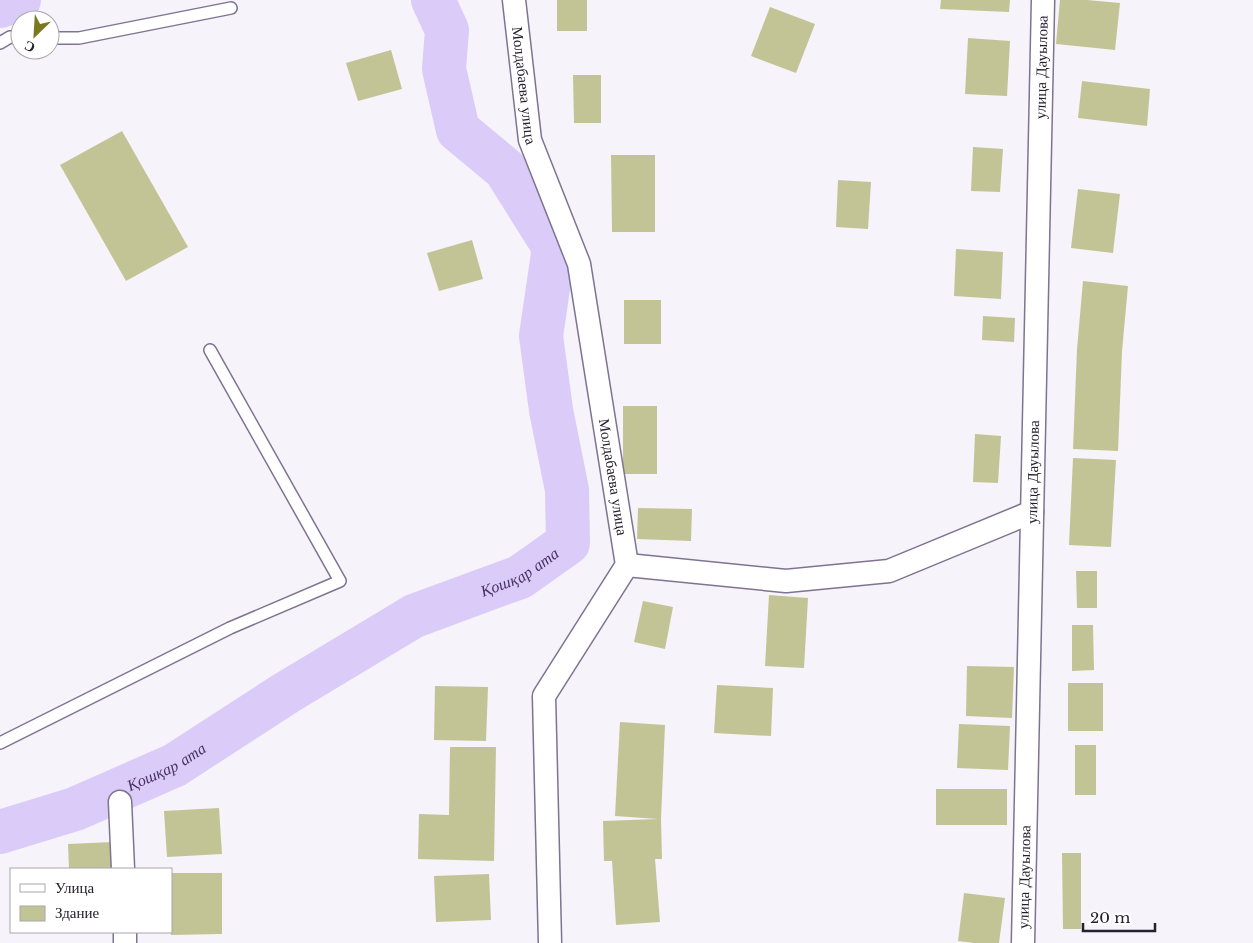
<svg xmlns="http://www.w3.org/2000/svg" width="1253" height="943" viewBox="0 0 1253 943" font-family="'Libre Baskerville',serif">
<rect width="100%" height="100%" fill="#f6f3fa"/>
<g fill="none" stroke-linecap="round" stroke-linejoin="round">
<g stroke="#dbcbf8" stroke-width="44">
<path d="M 0,6 L 19,0"/>
<path id="s1" d="M 0,832 L 75,809 L 175,765 L 286,693 L 414,616 L 520,577 L 568,543 L 567,490 L 551,410 L 541,336 L 554,247 L 505,169 L 458,130 L 444,69 L 447,30 L 433,0"/>
</g>
</g>
<g fill="#c3c495">
<rect x="557" y="0" width="30" height="31"/>
<path d="M 941,0 L 1010,0 L 1009,12 L 940,9 Z"/>
<path d="M 1060,0 L 1087,0 L 1120,3 L 1115,50 L 1056,44 Z"/>
<path d="M 770,7 L 815,24 L 796,73 L 751,56 Z"/>
<path d="M 968,38 L 1010,41 L 1007,96 L 965,94 Z"/>
<path d="M 391,50 L 402,89 L 358,101 L 346,63 Z"/>
<path d="M 573,75 L 601,75 L 601,123 L 574,123 Z"/>
<path d="M 1082,81 L 1150,89 L 1147,126 L 1078,118 Z"/>
<path d="M 122,131 L 188,247 L 126,281 L 60,165 Z"/>
<path d="M 973,147 L 1003,149 L 1000,192 L 971,191 Z"/>
<path d="M 611,155 L 655,155 L 655,232 L 612,232 Z"/>
<path d="M 838,180 L 871,182 L 868,229 L 836,227 Z"/>
<path d="M 1078,189 L 1120,194 L 1113,253 L 1071,248 Z"/>
<path d="M 472,240 L 483,279 L 439,291 L 427,253 Z"/>
<path d="M 956,249 L 1003,252 L 1001,299 L 954,296 Z"/>
<path d="M 1083,281 L 1128,286 L 1122,351 L 1118,451 L 1073,449 L 1077,349 Z"/>
<rect x="624" y="300" width="37" height="44"/>
<path d="M 983,316 L 1015,318 L 1014,342 L 982,340 Z"/>
<rect x="623" y="406" width="34" height="68"/>
<path d="M 975,434 L 1001,436 L 998,483 L 973,482 Z"/>
<path d="M 1073,458 L 1116,460 L 1111,547 L 1069,545 Z"/>
<path d="M 638,508 L 692,509 L 691,541 L 637,539 Z"/>
<path d="M 1076,571 L 1097,571 L 1097,608 L 1077,608 Z"/>
<path d="M 769,595 L 808,598 L 804,668 L 765,666 Z"/>
<path d="M 643,601 L 673,607 L 665,649 L 634,642 Z"/>
<path d="M 1072,625 L 1093,625 L 1094,670 L 1072,671 Z"/>
<path d="M 967,666 L 1014,667 L 1012,718 L 966,716 Z"/>
<rect x="1068" y="683" width="35" height="48"/>
<path d="M 717,685 L 773,688 L 771,736 L 714,733 Z"/>
<path d="M 435,686 L 488,687 L 486,741 L 434,740 Z"/>
<path d="M 620,722 L 665,725 L 661,819 L 662,859 L 655,859 L 660,922 L 616,925 L 612,861 L 604,861 L 603,821 L 658,819 L 615,816 Z"/>
<path d="M 959,724 L 1010,726 L 1008,770 L 957,768 Z"/>
<rect x="1075" y="745" width="21" height="50"/>
<path d="M 450,747 L 496,747 L 494,861 L 418,859 L 419,814 L 449,815 Z"/>
<rect x="936" y="789" width="71" height="36"/>
<path d="M 219,808 L 222,854 L 167,857 L 164,811 Z"/>
<path d="M 113,842 L 114,869 L 69,869 L 68,844 Z"/>
<path d="M 1062,853 L 1081,853 L 1081,929 L 1063,929 Z"/>
<path d="M 171,873 L 222,873 L 222,934 L 171,935 Z"/>
<path d="M 489,874 L 491,920 L 436,922 L 434,876 Z"/>
<path d="M 964,893 L 1005,898 L 999,943 L 974,943 L 958,941 Z"/>
</g>
<g fill="none" stroke-linecap="round" stroke-linejoin="round">
<g stroke="#7e7391" stroke-width="14">
<g id="lane">
<path d="M 50,38 L 79,38 L 231,8"/>
<path d="M 0,43 L 10,37 L 20,38"/>
<path d="M 0,743 L 230,628 L 340,581 L 210,350"/>
</g>
</g>
<g stroke="#7e7391" stroke-width="25">
<g id="street">
<path id="s2" d="M 514,0 L 530,140 L 579,264 L 627,565 L 544,696 L 550,943"/>
<path d="M 627,565 L 786,581 L 889,571 L 1032,512"/>
<path d="M 120,802 L 123,869"/>
<path d="M 125,932 L 125,943"/>
<path id="s3" d="M 1023,943 L 1043,0"/>
</g>
</g>
<use href="#lane" stroke="#fff" stroke-width="11"/>
<use href="#street" stroke="#fff" stroke-width="22"/>
</g>
<g text-anchor="middle" stroke-width="4" stroke-linejoin="round" paint-order="stroke">
<g font-size="15" fill="#25202d" stroke="#fff">
<text dy="5" stroke="none"><textPath href="#s3" startOffset="876">улица Дауылова</textPath></text>
<text dy="5" stroke="none"><textPath href="#s2" startOffset="86">Молдабаева улица</textPath></text>
<text dy="5" stroke="none"><textPath href="#s3" startOffset="471">улица Дауылова</textPath></text>
<text dy="5" stroke="none"><textPath href="#s2" startOffset="490">Молдабаева улица</textPath></text>
<text dy="5" stroke="none"><textPath href="#s3" startOffset="66">улица Дауылова</textPath></text>
</g>
<g font-size="16" font-style="italic" fill="#473066" stroke="#fff">
<text dy="6" stroke="none"><textPath href="#s1" startOffset="584">Қошқар ата</textPath></text>
<text dy="6" stroke="none"><textPath href="#s1" startOffset="179">Қошқар ата</textPath></text>
</g>
</g>
<rect x="10" y="868" width="162" height="65" fill="#ffffff" stroke="#a8a6ab"/>
<rect x="20" y="884" width="25" height="8" fill="#ffffff" stroke="#a8a6ab"/>
<text x="55" y="893" font-size="15" fill="#25202d">Улица</text>
<rect x="20" y="906" width="25" height="15" fill="#c3c495" stroke="#a8a6ab"/>
<text x="55" y="918" font-size="15" fill="#25202d">Здание</text>
<g transform="translate(35 35) rotate(205)"><circle r="24" fill="#ffffff" stroke="#a8a6ab"/>
<path d="M0-4L9 19L0 12L-9 19Z" fill="#7b791f"/>
<text y="-8" font-size="14" font-weight="bold" text-anchor="middle" fill="#25202d">С</text>
</g>
<path d="M1083 923v8h72v-8" fill="none" stroke="#25202d" stroke-width="2.5"/>
<text x="1090" y="923" font-size="15" fill="#25202d" stroke="#ffffff" stroke-width="4" paint-order="stroke">20 m</text>
</svg>
